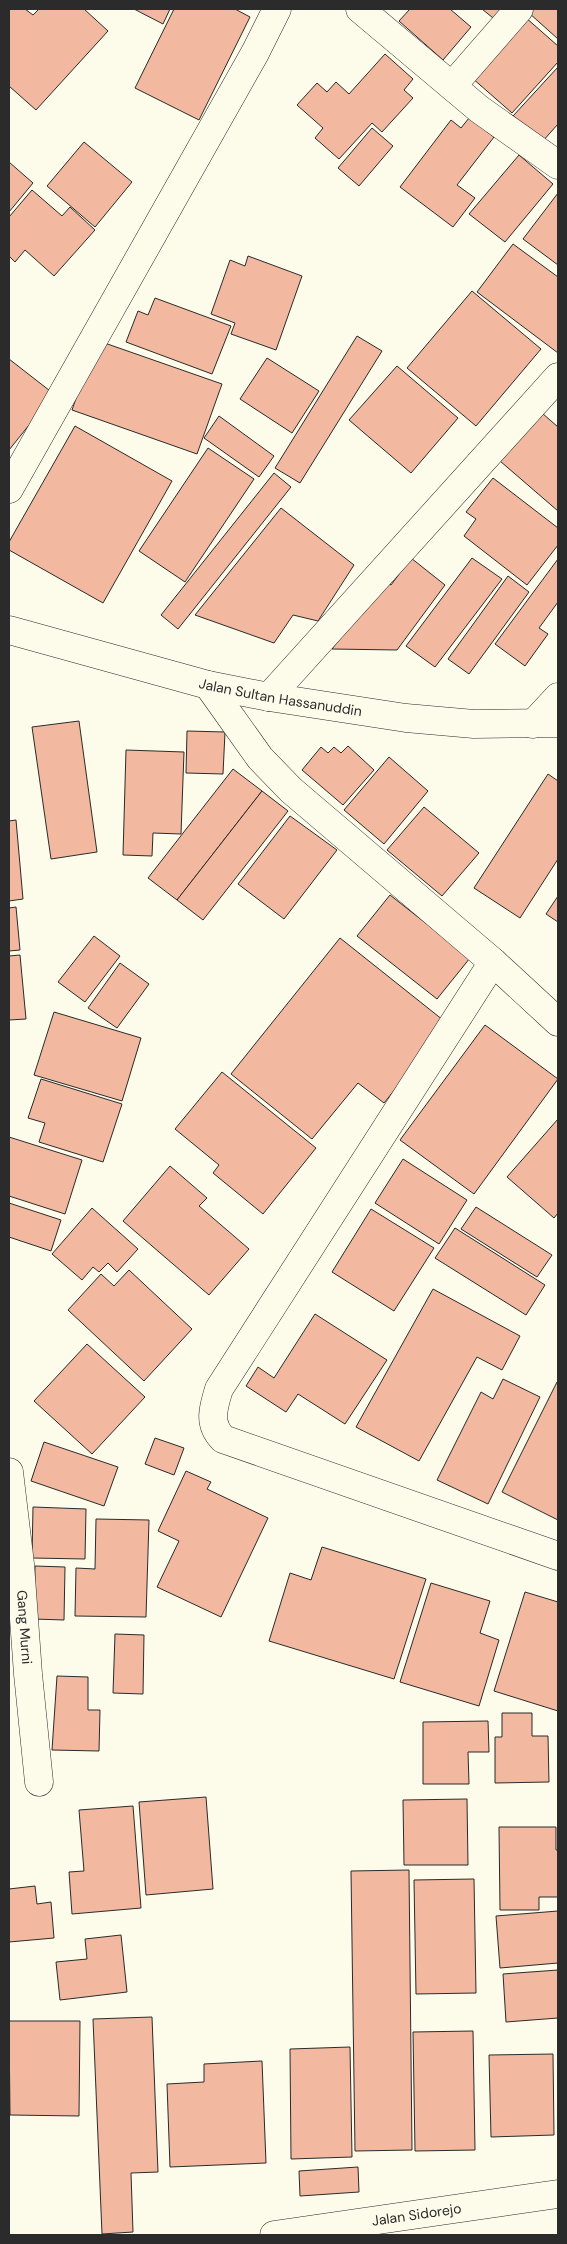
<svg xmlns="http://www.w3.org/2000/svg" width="567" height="2244" viewBox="0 0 567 2244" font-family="'DM Sans',sans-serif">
<rect width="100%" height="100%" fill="#fdfbea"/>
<g fill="#f2b8a0" stroke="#2b2b2b">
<path d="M 9,9 L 25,9 L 33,15 L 39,9 L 84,9 L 108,31 L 36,110 L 9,86 Z"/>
<path d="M 134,9 L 170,9 L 163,24 Z"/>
<path d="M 174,9 L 235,9 L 250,17 L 199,120 L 135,88 Z"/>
<path d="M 410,9 L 450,9 L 471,27 L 443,60 L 399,21 Z"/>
<path d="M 482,9 L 510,9 L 498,22 Z"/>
<path d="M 532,9 L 558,9 L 558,39 L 529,13 Z"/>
<path d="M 525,17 L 558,46 L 558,62 L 512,113 L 471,77 Z"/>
<path d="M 385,54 L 413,79 L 404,90 L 413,98 L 382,132 L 372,123 L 339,159 L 315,138 L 323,128 L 297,105 L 317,83 L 327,92 L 336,82 L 349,94 Z"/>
<path d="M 558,67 L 558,124 L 542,142 L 513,116 Z"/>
<path d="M 469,118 L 494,137 L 457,185 L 475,198 L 453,227 L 400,187 L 451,120 L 461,128 Z"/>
<path d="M 372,128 L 393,146 L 359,186 L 338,168 Z"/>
<path d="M 84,142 L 132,182 L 95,227 L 47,186 Z"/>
<path d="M 519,155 L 553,184 L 505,242 L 469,214 Z"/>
<path d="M 9,162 L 33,183 L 9,212 Z"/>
<path d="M 32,190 L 62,216 L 70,207 L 95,230 L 54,276 L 25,250 L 15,262 L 9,256 L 9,217 Z"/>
<path d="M 558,193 L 558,265 L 523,239 Z"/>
<path d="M 513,244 L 558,277 L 558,353 L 477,292 Z"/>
<path d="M 248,256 L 302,276 L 276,350 L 231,334 L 235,323 L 211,314 L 230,260 L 245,266 Z"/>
<path d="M 472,291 L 541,349 L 476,426 L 407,368 Z"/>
<path d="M 155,298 L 231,326 L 212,374 L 126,342 L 138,311 L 148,315 Z"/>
<path d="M 357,336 L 382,351 L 300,483 L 275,468 Z"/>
<path d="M 96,340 L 222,384 L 197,454 L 72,410 Z"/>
<path d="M 267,358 L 319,391 L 292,433 L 240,399 Z"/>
<path d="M 9,359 L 54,394 L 9,450 Z"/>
<path d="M 397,366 L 458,418 L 411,473 L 349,420 Z"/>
<path d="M 542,413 L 558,427 L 558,511 L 500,461 Z"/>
<path d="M 219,416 L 274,456 L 259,477 L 204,438 Z"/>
<path d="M 75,426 L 172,481 L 103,603 L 9,550 L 9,542 Z"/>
<path d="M 208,448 L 254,479 L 185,582 L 139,551 Z"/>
<path d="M 274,473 L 291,487 L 178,629 L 161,615 Z"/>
<path d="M 493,478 L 558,528 L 558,545 L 527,585 L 464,536 L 476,519 L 466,512 Z"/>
<path d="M 281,508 L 354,565 L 318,621 L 293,615 L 274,643 L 195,615 Z"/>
<path d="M 411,558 L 445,585 L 397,650 L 332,649 L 384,580 L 391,585 Z"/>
<path d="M 472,558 L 502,579 L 435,667 L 406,646 Z"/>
<path d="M 558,559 L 558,602 L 539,628 L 548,634 L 525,666 L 495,644 Z"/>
<path d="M 508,576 L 529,592 L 469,674 L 448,659 Z"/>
<path d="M 79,721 L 97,852 L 51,859 L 32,727 Z"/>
<path d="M 187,731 L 225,732 L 223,774 L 186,773 Z"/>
<path d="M 348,746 L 374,770 L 343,805 L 302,770 L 321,747 L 328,753 L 334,747 L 341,753 Z"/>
<path d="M 126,750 L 184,752 L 181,834 L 153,833 L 152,856 L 123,855 Z"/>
<path d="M 389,757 L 428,791 L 384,844 L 344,810 Z"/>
<path d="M 233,769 L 262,791 L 177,900 L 148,878 Z"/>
<path d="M 548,774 L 558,781 L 558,859 L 520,918 L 474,888 Z"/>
<path d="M 262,791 L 288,811 L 203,920 L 177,900 Z"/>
<path d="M 424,807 L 479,853 L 442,896 L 387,850 Z"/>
<path d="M 290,816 L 337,850 L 284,919 L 238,884 Z"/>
<path d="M 16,820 L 23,899 L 9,901 L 9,821 Z"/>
<path d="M 390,895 L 470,958 L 437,999 L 357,936 Z"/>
<path d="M 558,896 L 558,922 L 546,914 Z"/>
<path d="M 16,907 L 20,950 L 9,951 L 9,908 Z"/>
<path d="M 94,936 L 120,956 L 85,1002 L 58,982 Z"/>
<path d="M 340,938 L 448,1024 L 384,1103 L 358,1083 L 312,1139 L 231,1074 Z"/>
<path d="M 20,955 L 26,1019 L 9,1020 L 9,956 Z"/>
<path d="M 120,963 L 149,984 L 117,1028 L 88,1008 Z"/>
<path d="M 54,1012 L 141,1038 L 122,1101 L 34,1075 Z"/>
<path d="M 485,1025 L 558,1079 L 474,1194 L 400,1140 Z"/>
<path d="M 222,1072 L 316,1148 L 263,1214 L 213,1173 L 219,1165 L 175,1129 Z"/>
<path d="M 41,1079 L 122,1104 L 103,1162 L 39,1142 L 45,1123 L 28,1118 Z"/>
<path d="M 558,1119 L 558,1213 L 554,1218 L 507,1177 Z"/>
<path d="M 9,1137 L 82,1160 L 65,1214 L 9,1196 Z"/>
<path d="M 403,1159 L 467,1200 L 439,1244 L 375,1203 Z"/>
<path d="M 170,1166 L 207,1198 L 199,1206 L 249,1249 L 209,1295 L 123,1221 Z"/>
<path d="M 9,1203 L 61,1220 L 51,1251 L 9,1237 Z"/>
<path d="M 476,1207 L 552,1255 L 537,1277 L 461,1229 Z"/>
<path d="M 92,1208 L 138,1249 L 117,1272 L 108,1263 L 99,1272 L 93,1267 L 82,1280 L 52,1254 Z"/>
<path d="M 371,1209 L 434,1248 L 394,1311 L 332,1272 Z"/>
<path d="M 455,1228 L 545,1285 L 526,1315 L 435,1258 Z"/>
<path d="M 129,1270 L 192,1329 L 144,1381 L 68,1310 L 101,1274 L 114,1286 Z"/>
<path d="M 433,1289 L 520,1336 L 502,1370 L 477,1357 L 419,1461 L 356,1427 Z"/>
<path d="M 315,1314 L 387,1360 L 345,1424 L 298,1394 L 286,1412 L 246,1386 L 258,1367 L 274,1378 Z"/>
<path d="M 87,1344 L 145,1397 L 92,1454 L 34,1401 Z"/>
<path d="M 503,1379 L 540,1397 L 488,1504 L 437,1480 L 481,1392 L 493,1399 Z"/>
<path d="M 557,1382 L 558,1383 L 558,1520 L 502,1492 Z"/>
<path d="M 155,1438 L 184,1448 L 174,1475 L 145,1464 Z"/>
<path d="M 44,1442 L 118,1467 L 104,1506 L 31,1481 Z"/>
<path d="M 186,1471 L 211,1482 L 207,1489 L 268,1518 L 221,1617 L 157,1587 L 179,1541 L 158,1531 Z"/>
<path d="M 33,1507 L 86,1509 L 85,1559 L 32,1558 Z"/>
<path d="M 96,1519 L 149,1520 L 146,1617 L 75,1616 L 76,1568 L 95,1569 Z"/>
<path d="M 322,1547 L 426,1579 L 394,1679 L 269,1641 L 290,1573 L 311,1580 Z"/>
<path d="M 35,1566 L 65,1567 L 64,1620 L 34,1619 Z"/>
<path d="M 431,1583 L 490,1601 L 480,1633 L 499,1640 L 479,1706 L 400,1682 Z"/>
<path d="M 525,1592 L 558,1602 L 558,1711 L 494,1691 Z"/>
<path d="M 115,1634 L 144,1635 L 143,1694 L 113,1693 Z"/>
<path d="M 57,1676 L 88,1677 L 88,1710 L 100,1710 L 99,1751 L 52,1750 Z"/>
<path d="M 502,1713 L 532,1713 L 532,1736 L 548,1736 L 549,1782 L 495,1783 L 495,1737 L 502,1737 Z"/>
<path d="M 488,1721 L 489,1752 L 468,1752 L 469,1784 L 423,1784 L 423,1722 Z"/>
<path d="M 206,1797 L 213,1889 L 146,1895 L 139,1802 Z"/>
<path d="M 467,1799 L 468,1865 L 404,1865 L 403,1800 Z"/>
<path d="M 133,1806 L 141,1908 L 72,1914 L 69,1872 L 84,1871 L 79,1810 Z"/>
<path d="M 499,1827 L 556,1827 L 556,1850 L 558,1850 L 558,1897 L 539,1897 L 539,1910 L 500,1910 Z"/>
<path d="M 409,1870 L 412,2150 L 355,2151 L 351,1871 Z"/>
<path d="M 474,1879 L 476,1993 L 416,1994 L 414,1880 Z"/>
<path d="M 35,1886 L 37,1904 L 51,1902 L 54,1938 L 9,1942 L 9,1889 Z"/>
<path d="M 558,1911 L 558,1963 L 500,1968 L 496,1916 Z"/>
<path d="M 121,1935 L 127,1992 L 60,2000 L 56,1962 L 87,1959 L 85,1939 Z"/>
<path d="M 558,1970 L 558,2018 L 506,2022 L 503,1974 Z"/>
<path d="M 152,2017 L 158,2172 L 131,2173 L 133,2232 L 102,2234 L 93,2019 Z"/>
<path d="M 9,2021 L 80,2021 L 79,2116 L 10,2115 Z"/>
<path d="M 473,2031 L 475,2150 L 415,2151 L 413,2032 Z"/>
<path d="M 350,2047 L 352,2157 L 291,2159 L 290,2049 Z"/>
<path d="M 553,2054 L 554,2135 L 491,2137 L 489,2055 Z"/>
<path d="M 262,2061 L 266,2163 L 170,2167 L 167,2084 L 204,2082 L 204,2064 Z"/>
<path d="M 358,2167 L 359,2192 L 300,2196 L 299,2171 Z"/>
</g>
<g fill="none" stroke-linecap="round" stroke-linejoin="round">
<g stroke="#2b2b2b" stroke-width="29">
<g id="street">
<path d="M 360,9 L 479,109 L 558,165"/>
<path d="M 452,86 L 519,9"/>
<path d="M 9,489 L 255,53 L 277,9"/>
<path d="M 208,685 L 260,758 L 291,790 L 493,962 L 558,1022"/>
<path d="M 269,697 L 558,377"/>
<path d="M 533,724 L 558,697"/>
<path d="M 493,962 L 219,1389 C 213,1408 208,1424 223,1439 L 558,1556"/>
<path id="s1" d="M 9,1472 L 20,1564 L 28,1674 L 39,1782"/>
</g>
</g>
<g stroke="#2b2b2b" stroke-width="29">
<g id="secondary">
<path id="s2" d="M 274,2235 L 558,2194"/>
</g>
</g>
<g stroke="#2b2b2b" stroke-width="29">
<g id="primary">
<path id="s3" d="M 9,630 L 208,685 L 269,697 L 406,718 L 474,724 L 558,723"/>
</g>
</g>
<use href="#street" stroke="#fdfbea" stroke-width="28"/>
<use href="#secondary" stroke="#fdfbea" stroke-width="28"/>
<use href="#primary" stroke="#fdfbea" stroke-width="28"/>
</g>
<g text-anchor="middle" stroke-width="4" stroke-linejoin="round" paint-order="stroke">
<g font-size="14" fill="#2b2b2b" stroke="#fdfbea">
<text dy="5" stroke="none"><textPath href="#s3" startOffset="280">Jalan Sultan Hassanuddin</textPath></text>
<text dy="5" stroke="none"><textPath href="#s1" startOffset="156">Gang Murni</textPath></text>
<text dy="5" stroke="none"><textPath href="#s2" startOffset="144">Jalan Sidorejo</textPath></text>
</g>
</g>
<rect width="567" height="2244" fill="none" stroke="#2b2b2b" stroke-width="20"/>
</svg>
